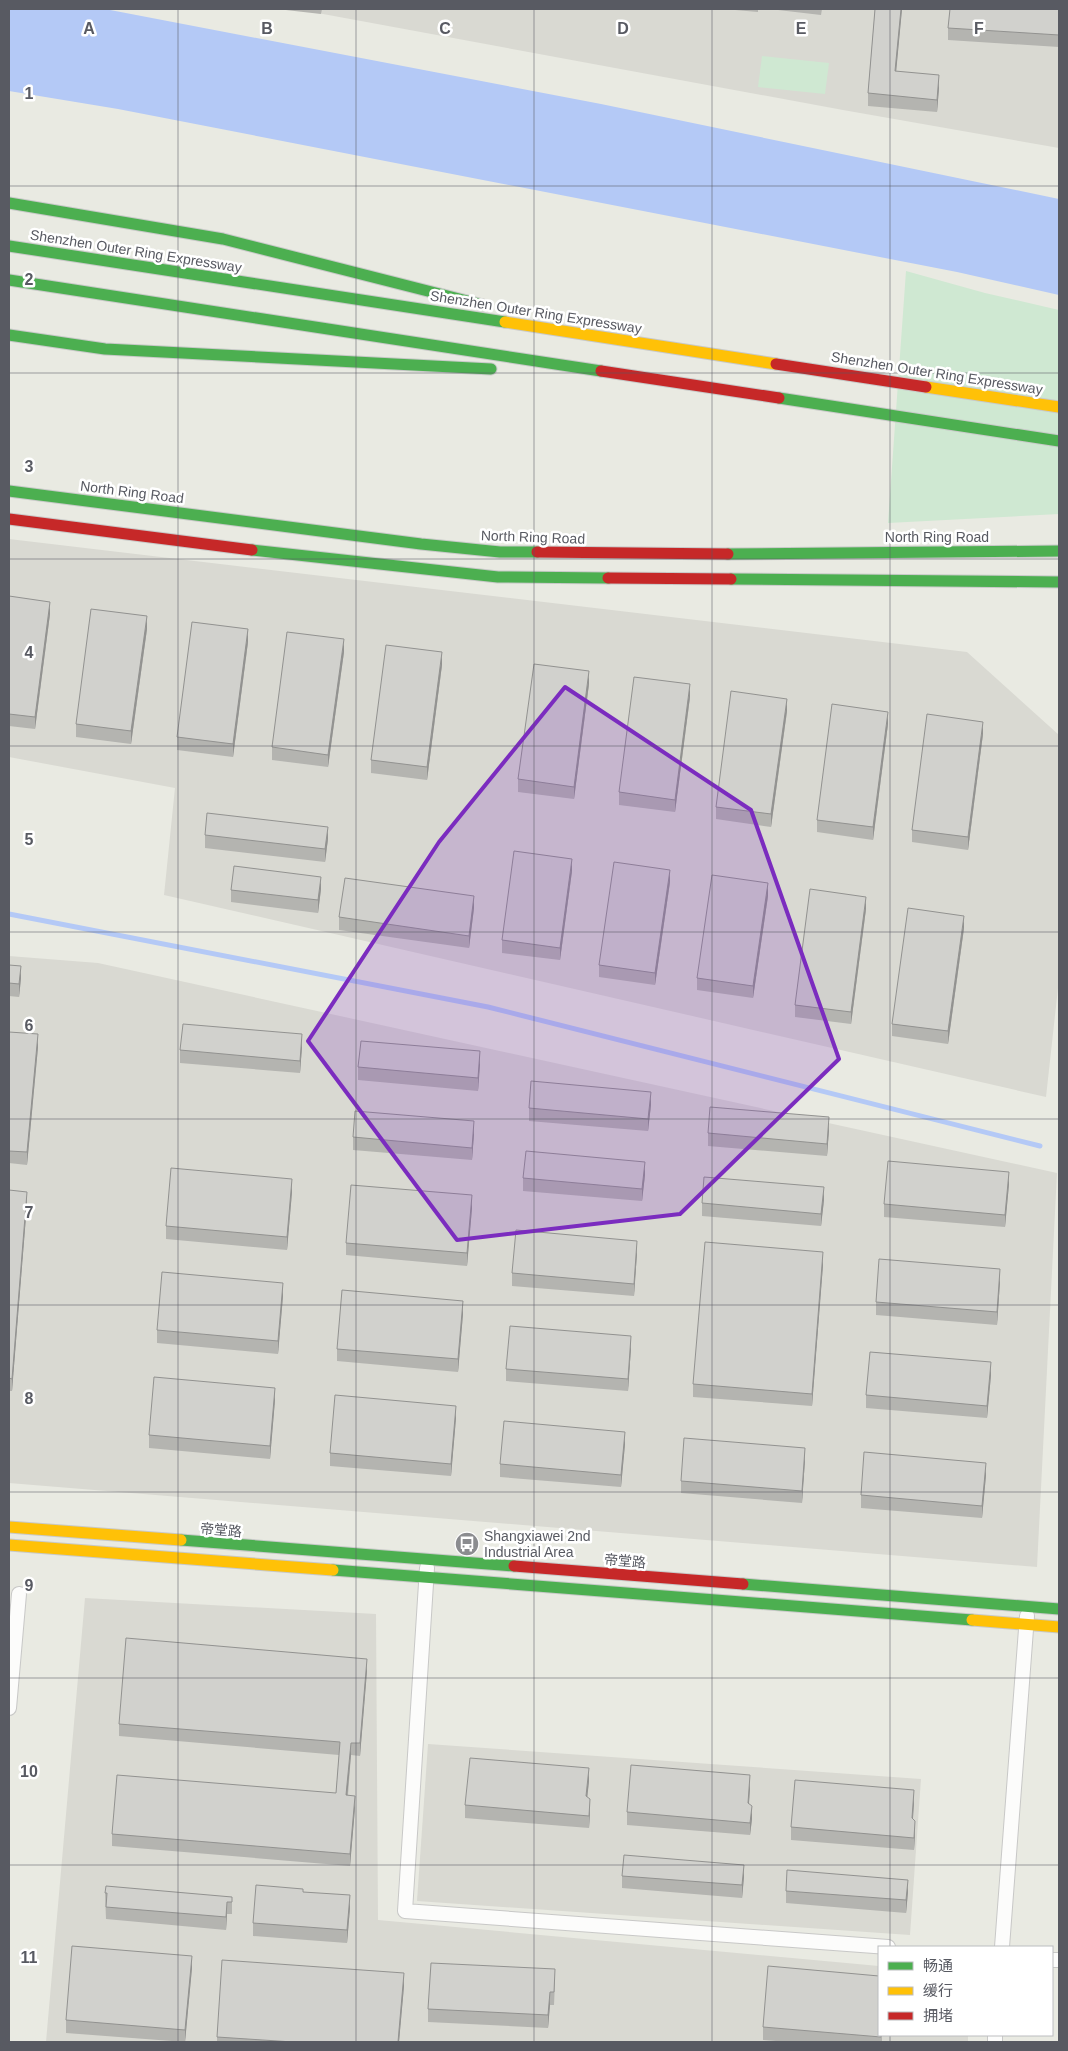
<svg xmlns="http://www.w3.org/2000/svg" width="1068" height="2051" viewBox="0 0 1068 2051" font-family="Helvetica,'Noto Sans SC',sans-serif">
<rect width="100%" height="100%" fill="#e9eae2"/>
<g fill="#d9d9d2">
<path d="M 296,9 L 1059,9 L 1059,148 L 843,110 Z"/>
<path d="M 9,539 L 967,652 L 1059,735 L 1059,979 L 1046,1097 L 164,895 L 175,788 L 9,757 Z"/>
<path d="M 9,956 L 98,963 L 1057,1173 L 1037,1567 L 9,1483 Z"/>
<path d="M 85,1598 L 376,1614 L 378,1920 L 879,1966 L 879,2035 L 968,2035 L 968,2042 L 46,2042 Z"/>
<path d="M 428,1744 L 921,1779 L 910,1935 L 417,1901 Z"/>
</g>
<g fill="#cfe8d2">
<path d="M 762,56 L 829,63 L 825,94 L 758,87 Z"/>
<path d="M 906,271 L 985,293 L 1059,310 L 1059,514 L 888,523 Z"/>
</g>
<path fill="#b4c9f6" d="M 9,9 L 105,9 L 601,104 L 1059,199 L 1059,295 L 957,272 L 118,109 L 9,91 Z"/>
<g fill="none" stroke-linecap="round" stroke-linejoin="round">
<path stroke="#b4c9f6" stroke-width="5" d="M 9,914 L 488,1007 L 1040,1146"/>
<g stroke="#c8c8c7" stroke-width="16">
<g id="street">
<path d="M 427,1568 L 405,1911 L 888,1947"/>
<path d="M 9,1708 L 19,1594"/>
<path d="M 1002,1947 L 1027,1616"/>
<path d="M 1052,1960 L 1059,1960"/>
<path d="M 995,2042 L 995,2035"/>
</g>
</g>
<g stroke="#c8c9c8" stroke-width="13">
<g id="fast">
<path d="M 9,203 L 223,239 L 483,305"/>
<path d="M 9,246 L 505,322"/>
<path d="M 9,280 L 601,371"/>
<path d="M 9,335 L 105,349 L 491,369"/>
<path d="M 779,398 L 1059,441"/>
<path d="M 9,491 L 421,544 L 500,552 L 537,552"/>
<path d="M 252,550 L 498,577 L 608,578"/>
<path d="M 728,554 L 1059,551"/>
<path d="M 731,579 L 1059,582"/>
<path d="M 181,1540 L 514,1566"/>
<path d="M 333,1570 L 972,1620"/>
<path d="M 743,1584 L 1059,1609"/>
</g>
</g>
<g stroke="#c8c9c8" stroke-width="13">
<g id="slow">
<path d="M 505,322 L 776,364"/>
<path d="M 926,387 L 1059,407"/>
<path d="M 9,1527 L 181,1540"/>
<path d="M 9,1545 L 333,1570"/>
<path d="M 972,1620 L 1059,1627"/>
</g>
</g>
<g stroke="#c8c9c8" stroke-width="13">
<g id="jam">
<path d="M 776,364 L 926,387"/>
<path d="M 601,371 L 779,398"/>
<path d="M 9,519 L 252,550"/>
<path d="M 537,552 L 728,554"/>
<path d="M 608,578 L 731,579"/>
<path d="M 514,1566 L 743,1584"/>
</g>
</g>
<use href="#street" stroke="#fcfcfb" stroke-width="14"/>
<use href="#fast" stroke="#4caf50" stroke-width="11"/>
<use href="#slow" stroke="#ffc107" stroke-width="11"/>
<use href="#jam" stroke="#c62828" stroke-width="11"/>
</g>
<g fill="#b4b4b0">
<path d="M 277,9 L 322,9 L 321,14 Z"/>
<path d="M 724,9 L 758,9 L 758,12 Z"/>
<path d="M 778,9 L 822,9 L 821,15 L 778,10 Z"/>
<path d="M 875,9 L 902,9 L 896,71 L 939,88 L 937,112 L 868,106 L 868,93 Z"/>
<path d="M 1059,9 L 1059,47 L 948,40 L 948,28 Z"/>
<path d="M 9,596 L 50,614 L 35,729 L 9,726 Z"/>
<path d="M 147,629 L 131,744 L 76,737 L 76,724 Z"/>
<path d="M 248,642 L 233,757 L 177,750 L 177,737 Z"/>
<path d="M 344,652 L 328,767 L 272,760 L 272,747 Z"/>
<path d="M 442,665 L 427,780 L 371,773 L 371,760 Z"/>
<path d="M 589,684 L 574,799 L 518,792 L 518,779 Z"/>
<path d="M 690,697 L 675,812 L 619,805 L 619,792 Z"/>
<path d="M 787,711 L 771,827 L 716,819 L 716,807 Z"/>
<path d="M 888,724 L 873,840 L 817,832 L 817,820 Z"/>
<path d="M 983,734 L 968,850 L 912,842 L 912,830 Z"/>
<path d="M 205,835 L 328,839 L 325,862 L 205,848 Z"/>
<path d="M 572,871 L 560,960 L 502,953 L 502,940 Z"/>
<path d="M 670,882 L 655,985 L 599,977 L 599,965 Z"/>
<path d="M 321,889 L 318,913 L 231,902 L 231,890 Z"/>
<path d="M 768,896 L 753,998 L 697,990 L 697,978 Z"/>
<path d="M 474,908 L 469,948 L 339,930 L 339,917 Z"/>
<path d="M 866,909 L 851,1024 L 795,1017 L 795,1005 Z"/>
<path d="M 964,928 L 948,1044 L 892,1036 L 892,1024 Z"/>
<path d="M 9,965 L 21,978 L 19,997 L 9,996 Z"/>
<path d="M 9,1032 L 38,1047 L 27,1165 L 9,1163 Z"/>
<path d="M 302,1047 L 300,1073 L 180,1063 L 180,1050 Z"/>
<path d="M 480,1064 L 478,1091 L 358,1080 L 358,1067 Z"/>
<path d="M 651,1105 L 648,1131 L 529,1121 L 529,1108 Z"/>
<path d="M 829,1130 L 827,1156 L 708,1146 L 708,1133 Z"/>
<path d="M 474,1134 L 472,1160 L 353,1150 L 353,1137 Z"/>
<path d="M 645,1175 L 642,1201 L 523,1191 L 523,1178 Z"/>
<path d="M 1009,1184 L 1005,1227 L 884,1217 L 884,1204 Z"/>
<path d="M 9,1190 L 27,1204 L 12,1391 L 9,1391 Z"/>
<path d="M 292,1192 L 287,1250 L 166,1239 L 166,1226 Z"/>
<path d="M 824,1200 L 821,1226 L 702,1216 L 702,1203 Z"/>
<path d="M 472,1208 L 467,1266 L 346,1255 L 346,1243 Z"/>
<path d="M 637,1253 L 634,1296 L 512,1286 L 512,1273 Z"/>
<path d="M 823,1265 L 812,1406 L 693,1397 L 693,1384 Z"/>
<path d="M 1000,1282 L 997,1325 L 876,1315 L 876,1302 Z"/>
<path d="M 283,1296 L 278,1354 L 157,1343 L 157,1330 Z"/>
<path d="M 463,1314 L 458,1372 L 337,1361 L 337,1349 Z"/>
<path d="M 631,1348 L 628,1391 L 506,1381 L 506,1369 Z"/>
<path d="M 991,1375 L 987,1418 L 866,1408 L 866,1395 Z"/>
<path d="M 275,1400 L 270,1459 L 149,1448 L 149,1435 Z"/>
<path d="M 456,1418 L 451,1476 L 330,1466 L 330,1453 Z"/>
<path d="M 625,1444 L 621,1487 L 500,1477 L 500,1464 Z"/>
<path d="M 805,1460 L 802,1503 L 681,1493 L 681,1481 Z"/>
<path d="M 986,1475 L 982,1518 L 861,1508 L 861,1495 Z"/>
<path d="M 367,1671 L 360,1756 L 351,1755 L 348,1795 L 355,1808 L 350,1866 L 112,1846 L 112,1834 L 336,1793 L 339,1755 L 119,1736 L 119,1724 Z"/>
<path d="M 589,1781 L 587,1797 L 590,1812 L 589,1828 L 465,1818 L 465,1805 Z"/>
<path d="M 750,1788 L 749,1804 L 752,1819 L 750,1835 L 627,1825 L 627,1812 Z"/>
<path d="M 914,1802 L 913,1819 L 915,1834 L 914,1850 L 791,1840 L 791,1827 Z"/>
<path d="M 622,1876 L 744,1877 L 742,1898 L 622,1888 Z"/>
<path d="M 786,1891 L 908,1892 L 906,1913 L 786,1903 Z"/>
<path d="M 303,1892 L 350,1908 L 347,1943 L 253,1936 L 253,1923 Z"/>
<path d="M 105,1893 L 232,1897 L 232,1914 L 227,1914 L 226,1930 L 106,1919 Z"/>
<path d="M 192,1968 L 185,2042 L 66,2033 L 66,2020 Z"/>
<path d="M 555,1982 L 554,2005 L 550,2005 L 548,2028 L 428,2022 L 428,2009 Z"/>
<path d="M 404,1986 L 399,2042 L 217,2042 L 217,2037 Z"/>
<path d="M 763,2027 L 882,2035 L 882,2042 L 789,2042 L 763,2040 Z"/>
</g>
<g fill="#929290">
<path d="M 901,9 L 902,9 L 895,84 L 895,71 Z"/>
<path d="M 939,75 L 939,88 L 937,112 L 937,100 Z"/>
<path d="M 50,602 L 50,614 L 35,729 L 35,717 Z"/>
<path d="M 147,616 L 147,629 L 131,744 L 131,731 Z"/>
<path d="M 248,629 L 248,642 L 233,757 L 233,744 Z"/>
<path d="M 344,639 L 344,652 L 328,767 L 328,755 Z"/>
<path d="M 442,652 L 442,665 L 427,780 L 427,767 Z"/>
<path d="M 589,671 L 589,684 L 574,799 L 574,787 Z"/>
<path d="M 690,684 L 690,697 L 675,812 L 675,800 Z"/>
<path d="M 787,699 L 787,711 L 771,827 L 771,814 Z"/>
<path d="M 888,712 L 888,724 L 873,840 L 873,827 Z"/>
<path d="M 983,722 L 983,734 L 968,850 L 968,837 Z"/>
<path d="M 328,827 L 328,839 L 325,862 L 325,849 Z"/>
<path d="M 572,859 L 572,871 L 560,960 L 560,948 Z"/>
<path d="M 670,870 L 670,882 L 655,985 L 655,973 Z"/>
<path d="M 321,877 L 321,889 L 318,913 L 318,900 Z"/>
<path d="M 768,883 L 768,896 L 753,998 L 753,986 Z"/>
<path d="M 474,896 L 474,908 L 469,948 L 469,936 Z"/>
<path d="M 866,897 L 866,909 L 851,1024 L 851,1012 Z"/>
<path d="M 964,916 L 964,928 L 948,1044 L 948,1031 Z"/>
<path d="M 21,966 L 21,978 L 19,997 L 19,984 Z"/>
<path d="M 38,1034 L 38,1047 L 27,1165 L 27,1152 Z"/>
<path d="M 302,1034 L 302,1047 L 300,1073 L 300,1061 Z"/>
<path d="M 480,1051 L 480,1064 L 478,1091 L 478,1078 Z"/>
<path d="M 651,1092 L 651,1105 L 648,1131 L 648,1119 Z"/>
<path d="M 829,1117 L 829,1130 L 827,1156 L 827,1144 Z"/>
<path d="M 474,1121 L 474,1134 L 472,1160 L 472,1148 Z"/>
<path d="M 645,1162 L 645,1175 L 642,1201 L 642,1189 Z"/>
<path d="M 1009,1172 L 1009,1184 L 1005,1227 L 1005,1215 Z"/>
<path d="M 292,1179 L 292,1192 L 287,1250 L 287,1237 Z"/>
<path d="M 824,1187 L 824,1200 L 821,1226 L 821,1214 Z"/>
<path d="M 27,1192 L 27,1204 L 12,1391 L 12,1379 Z"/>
<path d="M 472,1195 L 472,1208 L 467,1266 L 467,1253 Z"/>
<path d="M 637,1241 L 637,1253 L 634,1296 L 634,1284 Z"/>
<path d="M 823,1252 L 823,1265 L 812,1406 L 812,1394 Z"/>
<path d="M 1000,1269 L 1000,1282 L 997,1325 L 997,1312 Z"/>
<path d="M 283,1283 L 283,1296 L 278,1354 L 278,1341 Z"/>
<path d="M 463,1301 L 463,1314 L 458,1372 L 458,1359 Z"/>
<path d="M 631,1336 L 631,1348 L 628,1391 L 628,1379 Z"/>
<path d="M 991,1362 L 991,1375 L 987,1418 L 987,1406 Z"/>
<path d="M 275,1388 L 275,1400 L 270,1459 L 270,1446 Z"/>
<path d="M 456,1406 L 456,1418 L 451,1476 L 451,1464 Z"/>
<path d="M 625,1432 L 625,1444 L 621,1487 L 621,1475 Z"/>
<path d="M 805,1448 L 805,1460 L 802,1503 L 802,1491 Z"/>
<path d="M 986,1463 L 986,1475 L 982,1518 L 982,1506 Z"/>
<path d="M 367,1659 L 367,1671 L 360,1756 L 360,1743 Z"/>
<path d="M 351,1743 L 351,1755 L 346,1808 L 346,1795 Z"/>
<path d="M 589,1768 L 589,1781 L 586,1809 L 586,1796 Z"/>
<path d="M 750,1775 L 750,1788 L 748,1816 L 748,1803 Z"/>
<path d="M 914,1790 L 914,1802 L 912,1831 L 912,1818 Z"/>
<path d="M 355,1796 L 355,1808 L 350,1866 L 350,1854 Z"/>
<path d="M 590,1799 L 590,1812 L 589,1828 L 589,1816 Z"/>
<path d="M 752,1806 L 752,1819 L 750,1835 L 750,1823 Z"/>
<path d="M 915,1821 L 915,1834 L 914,1850 L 914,1838 Z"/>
<path d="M 744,1865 L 744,1877 L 742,1898 L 742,1885 Z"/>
<path d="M 908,1880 L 908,1892 L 906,1913 L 906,1900 Z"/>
<path d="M 350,1895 L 350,1908 L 347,1943 L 347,1930 Z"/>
<path d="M 227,1902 L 227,1914 L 226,1930 L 226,1917 Z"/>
<path d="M 192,1956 L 192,1968 L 185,2042 L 185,2030 Z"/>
<path d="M 404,1973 L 404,1986 L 399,2042 L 398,2042 Z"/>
<path d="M 550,1992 L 550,2005 L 548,2028 L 548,2015 Z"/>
</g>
<g fill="#d1d1cd" stroke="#929290">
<path d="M 875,9 L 901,9 L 895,71 L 939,75 L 937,100 L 868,93 Z"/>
<path d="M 950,9 L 1059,9 L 1059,35 L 948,28 Z"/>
<path d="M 9,596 L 50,602 L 35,717 L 9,714 Z"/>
<path d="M 91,609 L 147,616 L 131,731 L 76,724 Z"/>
<path d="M 192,622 L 248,629 L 233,744 L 177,737 Z"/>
<path d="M 287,632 L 344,639 L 328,755 L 272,747 Z"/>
<path d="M 386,645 L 442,652 L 427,767 L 371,760 Z"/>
<path d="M 534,664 L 589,671 L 574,787 L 518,779 Z"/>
<path d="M 634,677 L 690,684 L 675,800 L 619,792 Z"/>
<path d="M 731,691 L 787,699 L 771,814 L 716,807 Z"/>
<path d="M 832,704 L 888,712 L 873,827 L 817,820 Z"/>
<path d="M 927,714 L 983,722 L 968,837 L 912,830 Z"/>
<path d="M 207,813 L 328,827 L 325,849 L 205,835 Z"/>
<path d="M 514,851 L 572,859 L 560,948 L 502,940 Z"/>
<path d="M 614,862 L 670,870 L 655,973 L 599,965 Z"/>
<path d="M 234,866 L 321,877 L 318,900 L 231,890 Z"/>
<path d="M 712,875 L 768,883 L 753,986 L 697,978 Z"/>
<path d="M 345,878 L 474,896 L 469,936 L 339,917 Z"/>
<path d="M 810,889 L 866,897 L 851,1012 L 795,1005 Z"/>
<path d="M 908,908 L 964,916 L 948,1031 L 892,1024 Z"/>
<path d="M 9,965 L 21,966 L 19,984 L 9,983 Z"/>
<path d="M 183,1024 L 302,1034 L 300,1061 L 180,1050 Z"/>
<path d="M 9,1032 L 38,1034 L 27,1152 L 9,1151 Z"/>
<path d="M 361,1041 L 480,1051 L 478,1078 L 358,1067 Z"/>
<path d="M 531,1081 L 651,1092 L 648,1119 L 529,1108 Z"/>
<path d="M 710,1107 L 829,1117 L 827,1144 L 708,1133 Z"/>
<path d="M 355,1111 L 474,1121 L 472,1148 L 353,1137 Z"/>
<path d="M 526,1151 L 645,1162 L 642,1189 L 523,1178 Z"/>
<path d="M 888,1161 L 1009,1172 L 1005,1215 L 884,1204 Z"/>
<path d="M 171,1168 L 292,1179 L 287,1237 L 166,1226 Z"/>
<path d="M 704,1177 L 824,1187 L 821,1214 L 702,1203 Z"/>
<path d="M 351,1185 L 472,1195 L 467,1253 L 346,1243 Z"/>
<path d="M 9,1190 L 27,1192 L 12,1379 L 9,1378 Z"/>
<path d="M 516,1230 L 637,1241 L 634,1284 L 512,1273 Z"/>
<path d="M 705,1242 L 823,1252 L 812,1394 L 693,1384 Z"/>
<path d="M 879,1259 L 1000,1269 L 997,1312 L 876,1302 Z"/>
<path d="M 162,1272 L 283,1283 L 278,1341 L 157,1330 Z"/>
<path d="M 342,1290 L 463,1301 L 458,1359 L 337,1349 Z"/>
<path d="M 510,1326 L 631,1336 L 628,1379 L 506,1369 Z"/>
<path d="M 870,1352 L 991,1362 L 987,1406 L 866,1395 Z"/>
<path d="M 154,1377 L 275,1388 L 270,1446 L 149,1435 Z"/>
<path d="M 335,1395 L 456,1406 L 451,1464 L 330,1453 Z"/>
<path d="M 504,1421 L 625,1432 L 621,1475 L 500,1464 Z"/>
<path d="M 684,1438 L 805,1448 L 802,1491 L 681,1481 Z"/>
<path d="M 864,1452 L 986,1463 L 982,1506 L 861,1495 Z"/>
<path d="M 126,1638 L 367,1659 L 360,1743 L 351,1743 L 346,1795 L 355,1796 L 350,1854 L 112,1834 L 117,1775 L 336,1793 L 340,1742 L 119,1724 Z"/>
<path d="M 470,1758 L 589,1768 L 586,1796 L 590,1799 L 589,1816 L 465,1805 Z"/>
<path d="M 631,1765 L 750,1775 L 748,1803 L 752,1806 L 750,1823 L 627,1812 Z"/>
<path d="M 795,1780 L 914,1790 L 912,1818 L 915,1821 L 914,1838 L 791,1827 Z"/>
<path d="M 624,1855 L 744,1865 L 742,1885 L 622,1876 Z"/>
<path d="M 787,1870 L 908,1880 L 906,1900 L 786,1891 Z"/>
<path d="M 256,1885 L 303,1889 L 303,1892 L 350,1895 L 347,1930 L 253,1923 Z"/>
<path d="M 106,1886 L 232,1897 L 232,1902 L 227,1902 L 226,1917 L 106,1907 L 107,1893 L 105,1893 Z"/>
<path d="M 72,1946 L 192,1956 L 185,2030 L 66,2020 Z"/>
<path d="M 222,1960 L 404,1973 L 398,2042 L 293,2042 L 217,2037 Z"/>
<path d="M 431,1963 L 555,1969 L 554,1992 L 550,1992 L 548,2015 L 428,2009 Z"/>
<path d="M 768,1966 L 879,1976 L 879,2035 L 881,2035 L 881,2037 L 763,2027 Z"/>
</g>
<path fill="#7b2cbf" fill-opacity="0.2" stroke="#7b2cbf" stroke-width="4" stroke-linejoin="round" d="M 565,687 L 751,810 L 839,1059 L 680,1214 L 457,1240 L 308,1041 L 439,842 Z"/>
<path fill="none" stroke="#585a62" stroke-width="1" stroke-opacity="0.55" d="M 178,9 L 178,2042M 356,9 L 356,2042M 534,9 L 534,2042M 712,9 L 712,2042M 890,9 L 890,1947M 9,186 L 1059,186M 9,373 L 1059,373M 9,559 L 1059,559M 9,746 L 1059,746M 9,932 L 1059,932M 9,1119 L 1059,1119M 9,1305 L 1059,1305M 9,1492 L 1059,1492M 9,1678 L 1059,1678M 9,1865 L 1059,1865M 890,2035 L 890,2042"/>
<defs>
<g id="bus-disc" transform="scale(1.25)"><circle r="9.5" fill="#8b8c8f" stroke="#fff"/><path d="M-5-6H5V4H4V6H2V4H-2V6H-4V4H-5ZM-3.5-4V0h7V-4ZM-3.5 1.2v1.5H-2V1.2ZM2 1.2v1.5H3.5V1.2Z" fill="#fff"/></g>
</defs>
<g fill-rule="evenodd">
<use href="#bus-disc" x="467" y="1544"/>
</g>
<g text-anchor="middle" stroke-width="5" stroke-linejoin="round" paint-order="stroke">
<g font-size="14" fill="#585a62" stroke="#fff">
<text transform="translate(136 251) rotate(9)" y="5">Shenzhen Outer Ring Expressway</text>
<text transform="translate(536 312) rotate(9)" y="5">Shenzhen Outer Ring Expressway</text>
<text transform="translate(937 373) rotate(9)" y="5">Shenzhen Outer Ring Expressway</text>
<text transform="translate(132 492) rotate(7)" y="5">North Ring Road</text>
<text transform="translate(533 537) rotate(2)" y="5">North Ring Road</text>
<text x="937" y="542">North Ring Road</text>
<text transform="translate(221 1530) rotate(5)" y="5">帝堂路</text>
<text transform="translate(625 1561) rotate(5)" y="5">帝堂路</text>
</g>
<g font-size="14" fill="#585a62" stroke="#fff" text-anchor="start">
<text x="484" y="1541">Shangxiawei 2nd<tspan x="484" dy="16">Industrial Area</tspan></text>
</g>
</g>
<g font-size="16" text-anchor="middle" font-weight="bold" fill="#585a62" stroke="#fff" stroke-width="5" stroke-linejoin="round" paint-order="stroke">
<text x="89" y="34">A</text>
<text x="267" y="34">B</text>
<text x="445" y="34">C</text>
<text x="623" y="34">D</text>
<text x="801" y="34">E</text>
<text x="979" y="34">F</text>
<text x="29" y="99">1</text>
<text x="29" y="285">2</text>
<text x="29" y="472">3</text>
<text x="29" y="658">4</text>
<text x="29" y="845">5</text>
<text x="29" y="1031">6</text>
<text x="29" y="1218">7</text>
<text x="29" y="1404">8</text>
<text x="29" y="1591">9</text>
<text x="29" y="1777">10</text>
<text x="29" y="1963">11</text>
</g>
<rect width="1068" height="2051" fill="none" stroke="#585a62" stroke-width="20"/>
<rect x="878" y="1946" width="175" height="90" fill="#ffffff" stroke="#bcbdc0"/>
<rect x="888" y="1962" width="25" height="8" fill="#4caf50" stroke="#bcbdc0"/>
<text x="923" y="1971" font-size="15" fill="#585a62">畅通</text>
<rect x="888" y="1987" width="25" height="8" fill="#ffc107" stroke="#bcbdc0"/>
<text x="923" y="1996" font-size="15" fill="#585a62">缓行</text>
<rect x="888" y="2012" width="25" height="8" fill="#c62828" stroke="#bcbdc0"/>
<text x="923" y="2021" font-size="15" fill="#585a62">拥堵</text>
</svg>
